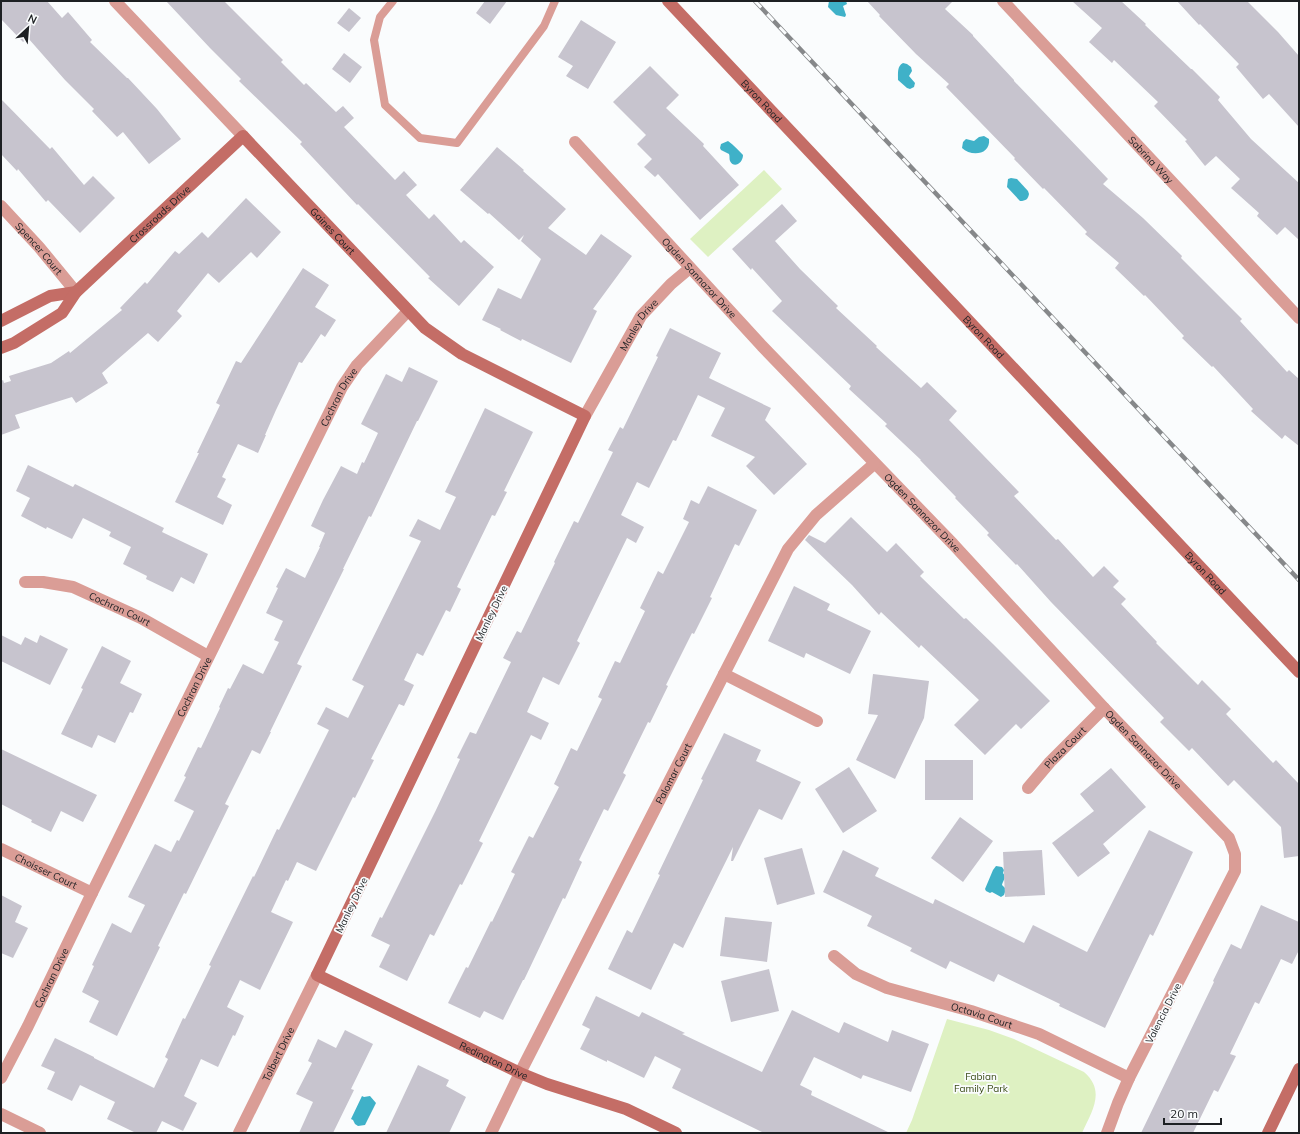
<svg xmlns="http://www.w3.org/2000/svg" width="1300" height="1134" viewBox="0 0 1300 1134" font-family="Mulish,sans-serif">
<rect width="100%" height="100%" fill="#fafcfd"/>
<g fill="#def1c2">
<path d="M 764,170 L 782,189 L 708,257 L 690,239 Z"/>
<path d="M 947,1019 L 989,1030 L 1014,1039 L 1084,1072 C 1106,1091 1092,1111 1082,1133 L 906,1133 L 912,1120 Z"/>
</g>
<g fill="#3fb1c8">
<path d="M 829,1 L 846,1 L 847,4 L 843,6 L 846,15 L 845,17 L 836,15 L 828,7 Z"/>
<path d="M 903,63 L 907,64 L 911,67 L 912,71 L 909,76 L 915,83 L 914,87 L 910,89 L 907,88 L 898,80 C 898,73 897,66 903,63 Z"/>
<path d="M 984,136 L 989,139 C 991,155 971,157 962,148 L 963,142 L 966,139 L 974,141 L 979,137 Z"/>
<path d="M 728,141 C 734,145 738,150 743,155 C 743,163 734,169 730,161 C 729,159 730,156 729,154 L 721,150 L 720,148 L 721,144 Z"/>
<path d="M 1011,178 L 1017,179 L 1028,191 L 1029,194 C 1028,199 1026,201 1020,201 L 1007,187 L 1008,179 Z"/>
<path d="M 996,866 L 1002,867 L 1004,870 L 1003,873 C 1007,878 1003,880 1002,885 L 1006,889 L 1004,895 L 1001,897 L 992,892 L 990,893 L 986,891 L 985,889 L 993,870 Z"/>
<path d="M 362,1096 L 364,1097 L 370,1096 L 376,1103 L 365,1125 L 358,1126 L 355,1124 L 353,1120 L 351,1119 Z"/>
</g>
<g fill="#c7c4ce">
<path d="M 1,1 L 47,1 L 62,18 L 68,12 L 92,40 L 90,42 L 127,78 L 128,78 L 157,109 L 181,139 L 149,164 L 123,132 L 117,137 L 92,111 L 94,109 L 65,80 L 28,38 L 23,42 L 1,19 Z"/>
<path d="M 166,1 L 224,1 L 283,60 L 281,62 L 304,85 L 306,83 L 336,112 L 343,106 L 354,118 L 344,127 L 395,180 L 404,171 L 417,185 L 406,195 L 429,219 L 434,214 L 461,243 L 464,240 L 494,267 L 459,306 L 428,278 L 430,277 L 358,204 L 357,205 L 300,144 L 302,142 L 239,81 L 241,79 L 210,48 Z"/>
<path d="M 485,1 L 507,1 L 490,24 L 476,13 Z"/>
<path d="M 867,1 L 953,1 L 945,9 L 973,35 L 973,36 L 1014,80 L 1014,81 L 1108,179 L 1103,184 L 1143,218 L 1182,256 L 1181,258 L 1242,319 L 1240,321 L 1287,372 L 1289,370 L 1299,379 L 1299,446 L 1285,435 L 1282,439 L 1251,411 L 1253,409 L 1213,366 L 1212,367 L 1182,338 L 1184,336 L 1145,295 L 1144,296 L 1115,268 L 1119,263 L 1085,234 L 1087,232 L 1044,188 L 1043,189 L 1014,159 L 1015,158 L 946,87 L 949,84 L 916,54 L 879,16 L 880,15 Z"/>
<path d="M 1072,1 L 1121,1 L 1146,24 L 1145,25 L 1191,69 L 1192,69 L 1220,97 L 1218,100 L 1251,139 L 1299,183 L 1299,240 L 1285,227 L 1277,235 L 1257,216 L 1259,213 L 1231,188 L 1240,179 L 1216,156 L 1205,166 L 1185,141 L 1187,140 L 1154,106 L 1158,102 L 1114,60 L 1112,63 L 1089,42 L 1102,28 Z"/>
<path d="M 1177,1 L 1247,1 L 1278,32 L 1299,56 L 1299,127 L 1269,94 L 1263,99 L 1236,67 L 1239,64 L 1200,24 L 1199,25 Z"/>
<path d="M 349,8 L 361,18 L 349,32 L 337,23 Z"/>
<path d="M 581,20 L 616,42 L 588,89 L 566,76 L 573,66 L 558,57 Z"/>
<path d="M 344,53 L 362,67 L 350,83 L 332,69 Z"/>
<path d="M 650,66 L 679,95 L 666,108 L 704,144 L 703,146 L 739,185 L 700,220 L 658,174 L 655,177 L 644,167 L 652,159 L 637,144 L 646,135 L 613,102 Z"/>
<path d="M 1,99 L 50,149 L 52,147 L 84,185 L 93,176 L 115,198 L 80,233 L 48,200 L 46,202 L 18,169 L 17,171 L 1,154 Z"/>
<path d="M 497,147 L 524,170 L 523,171 L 566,209 L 548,228 L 586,255 L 601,234 L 632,256 L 593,309 L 597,311 L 571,363 L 522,339 L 521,341 L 500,330 L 501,329 L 482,320 L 498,288 L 521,299 L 541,259 L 521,241 L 524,235 L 519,240 L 489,213 L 488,214 L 460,190 Z"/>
<path d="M 246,198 L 281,232 L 257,258 L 251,252 L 219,283 L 208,273 L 177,311 L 182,316 L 158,342 L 148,333 L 102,373 L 108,383 L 76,403 L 72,397 L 15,415 L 20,428 L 1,435 L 1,381 L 3,380 L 4,383 L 11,381 L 9,376 L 51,363 L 69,351 L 70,353 L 122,310 L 120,308 L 145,282 L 147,284 L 175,251 L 179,254 L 202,232 L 208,238 Z"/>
<path d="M 782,204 L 797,221 L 775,241 L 800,269 L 838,306 L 836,308 L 877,346 L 876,347 L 921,388 L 927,382 L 957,411 L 949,420 L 1019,492 L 1014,496 L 1056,540 L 1058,539 L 1093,577 L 1104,566 L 1119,581 L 1113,587 L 1126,599 L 1121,604 L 1157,642 L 1156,643 L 1198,685 L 1202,680 L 1231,709 L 1226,714 L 1273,763 L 1276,760 L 1299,784 L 1299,856 L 1284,858 L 1281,827 L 1234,780 L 1228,786 L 1192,748 L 1189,751 L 1160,722 L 1164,718 L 1051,602 L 1017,564 L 1016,565 L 987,535 L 989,533 L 955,498 L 956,497 L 920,460 L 921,460 L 885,426 L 887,424 L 849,389 L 851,386 L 772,311 L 782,301 L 752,268 L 751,270 L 732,249 Z"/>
<path d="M 303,268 L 329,285 L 315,307 L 336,320 L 325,337 L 321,334 L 302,363 L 299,362 L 276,410 L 265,435 L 266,435 L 258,453 L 238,444 L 222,477 L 226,479 L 217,497 L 232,505 L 223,525 L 175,502 L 199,453 L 197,453 L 220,405 L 216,403 L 236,361 L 241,363 Z"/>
<path d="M 670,328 L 721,353 L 709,378 L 771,408 L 765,420 L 807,464 L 774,495 L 746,466 L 755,457 L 711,436 L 725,408 L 698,395 L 676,441 L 673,440 L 649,488 L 637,482 L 621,515 L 644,527 L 636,543 L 627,538 L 577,641 L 580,643 L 559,685 L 543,677 L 527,712 L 549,723 L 541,740 L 531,735 L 479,841 L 483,843 L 462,885 L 460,884 L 434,936 L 430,934 L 407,981 L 379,967 L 390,945 L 371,936 L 380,917 L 382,918 L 436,810 L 460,759 L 457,758 L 470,732 L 476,734 L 511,662 L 503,658 L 517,631 L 521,633 L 555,563 L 554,562 L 574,521 L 578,523 L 613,452 L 608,450 L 620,427 L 623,429 L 658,357 L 656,356 Z"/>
<path d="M 409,367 L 438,381 L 418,421 L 417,421 L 371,517 L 369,516 L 343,569 L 344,569 L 297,664 L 302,666 L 270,732 L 271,732 L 260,754 L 252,750 L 225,804 L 229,806 L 186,894 L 184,893 L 158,946 L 160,947 L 117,1036 L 89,1022 L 99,1001 L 82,992 L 94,966 L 92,965 L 112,923 L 131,933 L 145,905 L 128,897 L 155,844 L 171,852 L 177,840 L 179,841 L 194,811 L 174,801 L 186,777 L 184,776 L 198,747 L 201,748 L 220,708 L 219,707 L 228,688 L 230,689 L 243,664 L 263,674 L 279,642 L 274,640 L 283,621 L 266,613 L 278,588 L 276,587 L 286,568 L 305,578 L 320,547 L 319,547 L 325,533 L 311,526 L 323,500 L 341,466 L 357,474 L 362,462 L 364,463 L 378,433 L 361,424 L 386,374 L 402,382 Z"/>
<path d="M 485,408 L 533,432 L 504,491 L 507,492 L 495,516 L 492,515 L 457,587 L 461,589 L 450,612 L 446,610 L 423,656 L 417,653 L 404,680 L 414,685 L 404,706 L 399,704 L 371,759 L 374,760 L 355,798 L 353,797 L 316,871 L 297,862 L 288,881 L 286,880 L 271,912 L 293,922 L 260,990 L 240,980 L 227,1007 L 244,1016 L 235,1036 L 233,1035 L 218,1067 L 201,1059 L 184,1096 L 197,1103 L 183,1131 L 162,1121 L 156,1133 L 136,1133 L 107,1119 L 115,1102 L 80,1085 L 72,1101 L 47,1089 L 55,1072 L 41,1066 L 55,1038 L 94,1057 L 94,1058 L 154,1088 L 168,1059 L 165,1057 L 183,1018 L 185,1019 L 211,966 L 209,965 L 253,876 L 254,877 L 277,829 L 279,830 L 329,730 L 317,724 L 326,707 L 348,718 L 364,686 L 352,680 L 421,541 L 409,536 L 418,519 L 440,530 L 456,497 L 445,492 Z"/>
<path d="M 28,465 L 73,487 L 75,484 L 164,528 L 162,532 L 208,554 L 194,584 L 181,577 L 173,592 L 146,579 L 147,576 L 123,564 L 131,547 L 109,536 L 111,532 L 83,518 L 72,539 L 47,527 L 46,529 L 21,516 L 30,498 L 16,491 Z"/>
<path d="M 708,486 L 757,510 L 739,546 L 735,544 L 710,597 L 712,598 L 694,634 L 692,633 L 666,685 L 668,686 L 650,723 L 648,722 L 623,773 L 626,775 L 608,811 L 604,809 L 579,860 L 582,862 L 565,899 L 563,898 L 524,980 L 523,980 L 503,1020 L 484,1011 L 480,1018 L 448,1003 L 466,967 L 468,968 L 491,921 L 492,922 L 515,874 L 511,872 L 529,836 L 533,838 L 559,787 L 554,784 L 571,748 L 577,751 L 602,699 L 598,697 L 615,661 L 620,663 L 645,611 L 640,608 L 658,571 L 663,574 L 689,522 L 683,519 L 691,500 L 699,504 Z"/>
<path d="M 851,517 L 887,552 L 896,543 L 924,572 L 920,576 L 964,619 L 966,618 L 993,644 L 1050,701 L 1021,729 L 1016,724 L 985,755 L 954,725 L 979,700 L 921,645 L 919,648 L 881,612 L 879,615 L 852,585 L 805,540 L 809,535 L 825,543 Z"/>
<path d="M 794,586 L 830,604 L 827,610 L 871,631 L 850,674 L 806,653 L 804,658 L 768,641 Z"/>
<path d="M 1,635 L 21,645 L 25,637 L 37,643 L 40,635 L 68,649 L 50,685 L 1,661 Z"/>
<path d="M 102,646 L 131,661 L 120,683 L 142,694 L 133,713 L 130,712 L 115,743 L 98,735 L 92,748 L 61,734 L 83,689 L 81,688 Z"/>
<path d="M 873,674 L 929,681 L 924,718 L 895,779 L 856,760 L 878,715 L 868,714 Z"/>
<path d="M 724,733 L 761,750 L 756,761 L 801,782 L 782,820 L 759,809 L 733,861 L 731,861 L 733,847 L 683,948 L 674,943 L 651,990 L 608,969 L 627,930 L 632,933 L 660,875 L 658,874 L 703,780 L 701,779 Z"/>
<path d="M 1,749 L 97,795 L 83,822 L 61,811 L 51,832 L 31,822 L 32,820 L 1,804 Z"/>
<rect x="925" y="760" width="48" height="40"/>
<path d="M 849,767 L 877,811 L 843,833 L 815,789 Z"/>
<path d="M 1111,768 L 1146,807 L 1103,844 L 1110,853 L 1078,877 L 1052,843 L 1094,811 L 1080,794 Z"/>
<path d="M 960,817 L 993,841 L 963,882 L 931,858 Z"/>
<path d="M 1149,830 L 1193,852 L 1153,936 L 1150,934 L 1105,1028 L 1059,1006 L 1060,1004 L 998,974 L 994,982 L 950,961 L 946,969 L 910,951 L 912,948 L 867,926 L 872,916 L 823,892 L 843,850 L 879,868 L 875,876 L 933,904 L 935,899 L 1024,943 L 1033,925 L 1087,952 Z"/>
<path d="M 802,848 L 815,894 L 777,905 L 764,858 Z"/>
<path d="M 1042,850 L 1045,895 L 1005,897 L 1003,852 Z"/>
<path d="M 1,895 L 22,906 L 15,922 L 28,928 L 13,958 L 1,953 Z"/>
<path d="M 1261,905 L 1299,922 L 1299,950 L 1292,964 L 1281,959 L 1259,1004 L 1255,1002 L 1230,1054 L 1236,1056 L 1218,1092 L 1214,1090 L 1193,1133 L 1141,1133 L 1214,982 L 1213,981 L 1231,944 L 1241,949 Z"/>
<path d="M 725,917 L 772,922 L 767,962 L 720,956 Z"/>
<path d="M 769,969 L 779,1011 L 731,1022 L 721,981 Z"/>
<path d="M 596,996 L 639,1017 L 642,1012 L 685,1033 L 682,1034 L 762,1072 L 792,1010 L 839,1033 L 844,1022 L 888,1042 L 892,1030 L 929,1044 L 911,1092 L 863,1075 L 861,1079 L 814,1057 L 800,1085 L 812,1091 L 811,1095 L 890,1133 L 764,1133 L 672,1088 L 681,1069 L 655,1056 L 644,1078 L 607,1060 L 607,1062 L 580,1049 L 590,1029 L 582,1025 Z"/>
<path d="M 345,1030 L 373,1044 L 351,1089 L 354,1090 L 333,1133 L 299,1133 L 313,1102 L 296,1094 L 312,1063 L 308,1061 L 318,1039 L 336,1048 Z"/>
<path d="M 418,1065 L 449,1080 L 446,1086 L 466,1097 L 449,1133 L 386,1133 Z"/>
</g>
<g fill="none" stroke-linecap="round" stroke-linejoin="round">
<path stroke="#da9d96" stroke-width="8" d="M 393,1 L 380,17 L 374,40 L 385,105 L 420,138 L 457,143 L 544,26 L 555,1"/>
<g stroke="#da9d96" stroke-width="12">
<path d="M 115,1 L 243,136"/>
<path id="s1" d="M 1003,1 L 1299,318"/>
<path id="s2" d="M 575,142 L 762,346 L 953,544 L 1104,708 L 1229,838 L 1235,854 L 1235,871 L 1129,1078 L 1118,1103 L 1107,1133"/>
<path id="s3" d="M 1,206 L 39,247 L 76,292"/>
<path id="s4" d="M 585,416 L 641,316 L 671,284 L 690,268"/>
<path id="s5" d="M 25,582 L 43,582 L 73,587 L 141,618 L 208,656"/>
<path d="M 724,674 L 817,721"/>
<path id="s6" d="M 1028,788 L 1050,762 L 1104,708"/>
<path id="s7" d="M 1,849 L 92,893"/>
<path id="s8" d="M 834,956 L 856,974 L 887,988 L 971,1011 L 1039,1034 L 1129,1078"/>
<path id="s9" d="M 1,1078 L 28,1026 L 92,893 L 342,387 L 357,365 L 408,311"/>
<path d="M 1,1114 L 40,1133"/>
<path id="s10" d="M 239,1133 L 317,975"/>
<path id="s11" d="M 491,1133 L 520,1073 L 788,549 L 816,515 L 874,464"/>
</g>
<g stroke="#c46d66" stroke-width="12">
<path id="s12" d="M 668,1 L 1299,672"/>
<path d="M 1,321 L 50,296 L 76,292"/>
<path id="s13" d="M 1,348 L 14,343 L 62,313 L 76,292 L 243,136 L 425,328 L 462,354 L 585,416 L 317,975 L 520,1073 L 547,1084 L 626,1109 L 676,1133"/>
<path d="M 1268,1133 L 1299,1069"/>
</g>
<g stroke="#86888a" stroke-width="4.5">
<path id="rail" d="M 755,1 L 1299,580"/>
</g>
<use href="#rail" stroke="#fafcfd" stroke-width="3" stroke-dasharray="9" stroke-linecap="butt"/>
</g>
<g text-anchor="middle" stroke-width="3.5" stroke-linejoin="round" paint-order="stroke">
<g font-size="10" fill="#1d2023" stroke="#fafcfd">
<text dy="4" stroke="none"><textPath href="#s12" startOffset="137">Byron Road</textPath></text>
<text dy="4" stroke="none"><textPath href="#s1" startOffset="217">Sabrina Way</textPath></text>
<text dy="4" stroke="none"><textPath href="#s13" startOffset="210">Crossroads Drive</textPath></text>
<text dy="4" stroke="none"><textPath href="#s13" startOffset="455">Gaines Court</textPath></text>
<text dy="4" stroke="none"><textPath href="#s3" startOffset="57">Spencer Court</textPath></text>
<text dy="4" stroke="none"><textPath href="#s2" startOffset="184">Ogden Sannazor Drive</textPath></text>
<text dy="4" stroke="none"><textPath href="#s4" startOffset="106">Manley Drive</textPath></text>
<text dy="4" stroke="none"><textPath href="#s12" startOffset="461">Byron Road</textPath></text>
<text dy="4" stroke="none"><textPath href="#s9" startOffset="760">Cochran Drive</textPath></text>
<text dy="4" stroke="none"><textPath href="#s2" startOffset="508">Ogden Sannazor Drive</textPath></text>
<text dy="4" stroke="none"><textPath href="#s12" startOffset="785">Byron Road</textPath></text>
<text dy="4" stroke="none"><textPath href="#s5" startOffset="100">Cochran Court</textPath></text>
<text transform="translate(491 613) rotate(-64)" y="4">Manley Drive</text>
<text dy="4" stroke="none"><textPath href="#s9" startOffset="436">Cochran Drive</textPath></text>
<text dy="4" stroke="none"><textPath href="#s6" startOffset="55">Plaza Court</textPath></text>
<text dy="4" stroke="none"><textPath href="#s2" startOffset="832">Ogden Sannazor Drive</textPath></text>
<text dy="4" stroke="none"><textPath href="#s11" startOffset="403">Palomar Court</textPath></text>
<text dy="4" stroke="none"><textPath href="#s7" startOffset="50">Choisser Court</textPath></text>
<text transform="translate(351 905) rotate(-64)" y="4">Manley Drive</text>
<text dy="4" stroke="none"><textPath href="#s9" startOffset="112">Cochran Drive</textPath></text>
<text transform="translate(1163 1013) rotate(-63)" y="4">Valencia Drive</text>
<text dy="4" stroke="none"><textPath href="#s8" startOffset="161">Octavia Court</textPath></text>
<text dy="4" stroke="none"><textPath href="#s10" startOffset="88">Tolbert Drive</textPath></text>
<text dy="4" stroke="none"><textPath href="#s13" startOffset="1588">Redington Drive</textPath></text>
</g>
<g font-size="10" fill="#394b15" stroke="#fafcfd">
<text x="981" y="1080">Fabian<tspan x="981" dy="12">Family Park</tspan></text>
</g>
</g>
<rect width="1300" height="1134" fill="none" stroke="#1d2023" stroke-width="4"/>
<g transform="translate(28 28) rotate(26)" stroke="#fafcfd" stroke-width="3" paint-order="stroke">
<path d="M0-3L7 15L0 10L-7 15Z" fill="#1d2023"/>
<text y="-6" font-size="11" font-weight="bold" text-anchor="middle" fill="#1d2023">N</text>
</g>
<path d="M1164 1118v6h57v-6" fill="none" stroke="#1d2023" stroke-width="2"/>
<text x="1170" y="1118" font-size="12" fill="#1d2023" stroke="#fafcfd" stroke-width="3" paint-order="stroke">20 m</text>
</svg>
